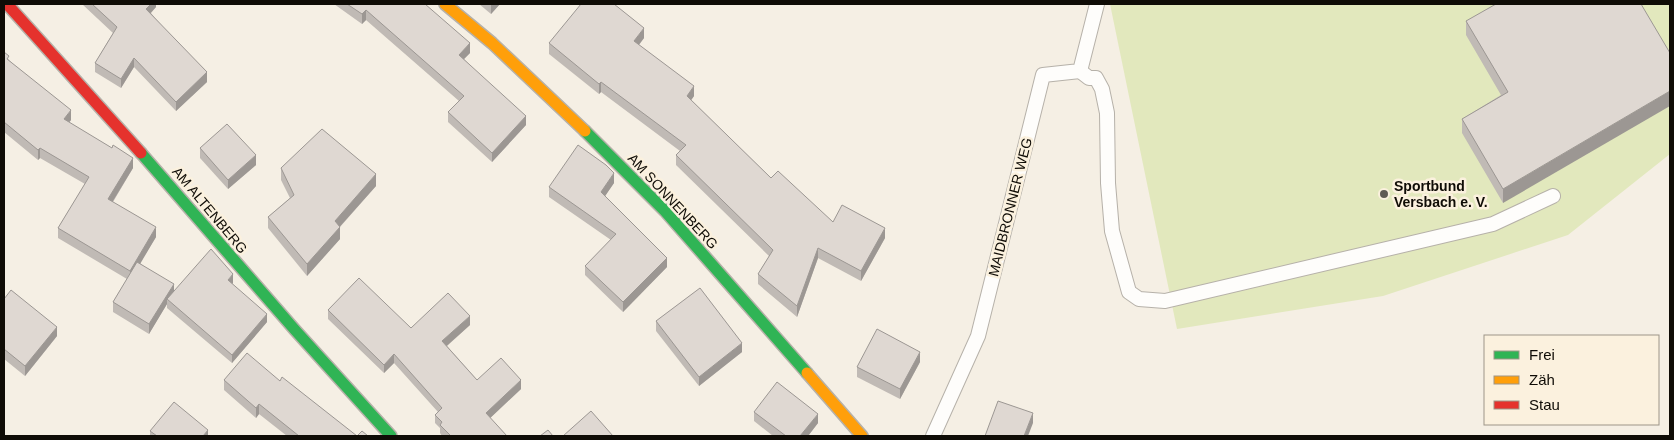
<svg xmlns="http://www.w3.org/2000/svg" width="1674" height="440" viewBox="0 0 1674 440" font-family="Helvetica,sans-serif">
<rect width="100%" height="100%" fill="#f5efe4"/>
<path fill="#e2e8bd" d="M 1110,4 L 1670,4 L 1670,154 L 1568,235 L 1383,296 L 1177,329 Z"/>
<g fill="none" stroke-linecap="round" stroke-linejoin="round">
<g stroke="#b6b1a9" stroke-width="16">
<g id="lane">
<path d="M 1080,71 L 1089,78 L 1096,78 L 1102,89 L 1107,113 L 1108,183 L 1112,231 L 1129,292 L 1139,299 L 1165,301 L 1493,224 L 1553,196"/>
<path d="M 933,436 L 978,336 L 1043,75 L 1080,71 L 1097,4"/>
</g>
</g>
<g stroke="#b6b1a9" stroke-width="14">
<g id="fast">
<path d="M 585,131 L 665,211 L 807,373"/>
<path d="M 141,153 L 295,330 L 391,436"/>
</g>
</g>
<g stroke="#b6b1a9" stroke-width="14">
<g id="slow">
<path d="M 445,4 L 492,43 L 585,131"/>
<path d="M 807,373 L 862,436"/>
</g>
</g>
<g stroke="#b6b1a9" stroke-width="14">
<path id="jam" d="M 7,4 L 141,153"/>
</g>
<use href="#lane" stroke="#fefdfb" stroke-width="14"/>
<use href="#fast" stroke="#30b455" stroke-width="11"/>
<use href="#slow" stroke="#ff9f0a" stroke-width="11"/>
<use href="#jam" stroke="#e5322d" stroke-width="11"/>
</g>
<g fill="#c0bab5">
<path d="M 82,4 L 156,4 L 156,7 L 151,13 L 207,82 L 176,111 L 134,67 L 121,88 L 95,72 L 95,63 L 113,33 Z"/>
<path d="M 334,4 L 425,4 L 470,53 L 464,59 L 526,125 L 492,162 L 448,122 L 448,112 L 459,101 L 366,20 L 362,24 Z"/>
<path d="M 479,4 L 500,4 L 491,14 Z"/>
<path d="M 1641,4 L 1503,203 L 1462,133 L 1462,119 L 1501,95 L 1466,35 L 1466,21 Z"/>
<path d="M 644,38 L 639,45 L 694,96 L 691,100 L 771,178 L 833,222 L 885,238 L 861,281 L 818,258 L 797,317 L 758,284 L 758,274 L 769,256 L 676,165 L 676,155 L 680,151 L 601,92 L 599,94 L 549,54 L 549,43 Z"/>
<path d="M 4,52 L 9,60 L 71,120 L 69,122 L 133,168 L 113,202 L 156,237 L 140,263 L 174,292 L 233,283 L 232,284 L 267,322 L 232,363 L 167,308 L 167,304 L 149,334 L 113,312 L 113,302 L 127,279 L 58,238 L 58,228 L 85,184 L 40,158 L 38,160 L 4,132 Z"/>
<path d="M 200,148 L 256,165 L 228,189 L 200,158 Z"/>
<path d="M 281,168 L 376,186 L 340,227 L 340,239 L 307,276 L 268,228 L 268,217 L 290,198 L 281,180 Z"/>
<path d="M 614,183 L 605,196 L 667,267 L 623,312 L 585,275 L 585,266 L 611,240 L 549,197 L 549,187 Z"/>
<path d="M 4,299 L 57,336 L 25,376 L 4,359 Z"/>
<path d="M 328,310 L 411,328 L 470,325 L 447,346 L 477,380 L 521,389 L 490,418 L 507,436 L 442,436 L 440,433 L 440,428 L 435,423 L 435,415 L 438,412 L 394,363 L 384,373 L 328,319 Z"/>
<path d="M 656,321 L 742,352 L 699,386 L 656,331 Z"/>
<path d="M 920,362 L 900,399 L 857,377 L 857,367 Z"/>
<path d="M 224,380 L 280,381 L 357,436 L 287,436 L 259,414 L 256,418 L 224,390 Z"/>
<path d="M 754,412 L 818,423 L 808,436 L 773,436 L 754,421 Z"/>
<path d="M 150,431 L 208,436 L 150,436 Z"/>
</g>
<g fill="#9c9793">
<path d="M 151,4 L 156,4 L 156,7 L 146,18 L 146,9 Z"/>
<path d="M 491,4 L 500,4 L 491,14 Z"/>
<path d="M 366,10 L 366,20 L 362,24 L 362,14 Z"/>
<path d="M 644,28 L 644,38 L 634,51 L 634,41 Z"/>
<path d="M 470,43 L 470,53 L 459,64 L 459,55 Z"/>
<path d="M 134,58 L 134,67 L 121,88 L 121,79 Z"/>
<path d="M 207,72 L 207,82 L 176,111 L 176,102 Z"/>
<path d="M 601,82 L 601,92 L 599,94 L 599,84 Z"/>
<path d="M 694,86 L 694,96 L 687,106 L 687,96 Z"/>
<path d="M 1670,91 L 1670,106 L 1503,203 L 1503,189 Z"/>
<path d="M 71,110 L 71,120 L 64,129 L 64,119 Z"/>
<path d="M 526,116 L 526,125 L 492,162 L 492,153 Z"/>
<path d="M 40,148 L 40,158 L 38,160 L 38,150 Z"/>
<path d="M 256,155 L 256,165 L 228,189 L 228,180 Z"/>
<path d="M 133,158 L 133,168 L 108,209 L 108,199 Z"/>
<path d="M 614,173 L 614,183 L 601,202 L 601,192 Z"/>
<path d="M 376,174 L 376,186 L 335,232 L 335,221 Z"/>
<path d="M 156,227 L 156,237 L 130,281 L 130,271 Z"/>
<path d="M 340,227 L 340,239 L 307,276 L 307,264 Z"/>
<path d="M 885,228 L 885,238 L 861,281 L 861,271 Z"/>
<path d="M 818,248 L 818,258 L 797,317 L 797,306 Z"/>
<path d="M 667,258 L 667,267 L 623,312 L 623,302 Z"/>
<path d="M 233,274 L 233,283 L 228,289 L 228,280 Z"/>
<path d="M 174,284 L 174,293 L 167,299 L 167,304 L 149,334 L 149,324 Z"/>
<path d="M 267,314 L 267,322 L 232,363 L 232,355 Z"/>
<path d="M 470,316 L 470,325 L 442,350 L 442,341 Z"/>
<path d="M 57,327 L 57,336 L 25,376 L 25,366 Z"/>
<path d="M 742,343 L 742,352 L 699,386 L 699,377 Z"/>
<path d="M 920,352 L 920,362 L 900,399 L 900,389 Z"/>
<path d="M 394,354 L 394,363 L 384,373 L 384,365 Z"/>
<path d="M 521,380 L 521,389 L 486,422 L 486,413 Z"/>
<path d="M 259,404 L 259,414 L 256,418 L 256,408 Z"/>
<path d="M 1033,413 L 1033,423 L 1028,436 L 1024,436 Z"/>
<path d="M 818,414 L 818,423 L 808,436 L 800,436 Z"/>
<path d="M 208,430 L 208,436 L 203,436 Z"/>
</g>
<g fill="#dfd8d2" stroke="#9c9793">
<path d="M 92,4 L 151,4 L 146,9 L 207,72 L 176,102 L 134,58 L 121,79 L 95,63 L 117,27 Z"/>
<path d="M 347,4 L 425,4 L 470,43 L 459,55 L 526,116 L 492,153 L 448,112 L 464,96 L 366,10 L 362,14 Z"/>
<path d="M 581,4 L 614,4 L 644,28 L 634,41 L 694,86 L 687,96 L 771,178 L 778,171 L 833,222 L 842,205 L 885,228 L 861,271 L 818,248 L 797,306 L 758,274 L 773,250 L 676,155 L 686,145 L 601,82 L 599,84 L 549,43 Z"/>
<path d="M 1496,4 L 1641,4 L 1670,53 L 1670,91 L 1503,189 L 1462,119 L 1508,92 L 1466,21 Z"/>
<path d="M 4,52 L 9,56 L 7,59 L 71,110 L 64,119 L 112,148 L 113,145 L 133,158 L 108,199 L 156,227 L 130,271 L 58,228 L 89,177 L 40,148 L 38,150 L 4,122 Z"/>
<path d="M 227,124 L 256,155 L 228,180 L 200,148 Z"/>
<path d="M 322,129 L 376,174 L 335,221 L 340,227 L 307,264 L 268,217 L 294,195 L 281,168 Z"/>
<path d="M 578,145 L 606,165 L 614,173 L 601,192 L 667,258 L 623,302 L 585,266 L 616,234 L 549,187 Z"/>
<path d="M 211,249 L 233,274 L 228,280 L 267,314 L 232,355 L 167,299 Z"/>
<path d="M 137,262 L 174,284 L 149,324 L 113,302 Z"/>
<path d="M 359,278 L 411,328 L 448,293 L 470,316 L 442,341 L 477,380 L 501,358 L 521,380 L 486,413 L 507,436 L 451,436 L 440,425 L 442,422 L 435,415 L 442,408 L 394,354 L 384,365 L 328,310 Z"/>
<path d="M 700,288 L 742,343 L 699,377 L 656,321 Z"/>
<path d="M 11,290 L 57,327 L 25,366 L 4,349 L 4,299 Z"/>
<path d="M 877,329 L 920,352 L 900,389 L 857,367 Z"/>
<path d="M 247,353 L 280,381 L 282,377 L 357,436 L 299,436 L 259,404 L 256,408 L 224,380 Z"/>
<path d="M 777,382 L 818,414 L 800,436 L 786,436 L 754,412 Z"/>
<path d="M 998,401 L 1033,413 L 1024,436 L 985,436 Z"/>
<path d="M 174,402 L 208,430 L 203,436 L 157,436 L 150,431 Z"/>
<path d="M 591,411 L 613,436 L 563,436 Z"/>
<path d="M 548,430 L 553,436 L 540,436 Z"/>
<path d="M 362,431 L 368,436 L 357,436 Z"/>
</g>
<circle fill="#605b54" stroke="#fbf1de" stroke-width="2" cx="1384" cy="194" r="5"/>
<g text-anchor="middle" stroke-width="5" stroke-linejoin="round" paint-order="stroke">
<g font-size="14" font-weight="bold" fill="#0f0c06" stroke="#fbf1de" text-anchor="start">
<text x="1394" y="191">Sportbund<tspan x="1394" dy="16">Versbach e. V.</tspan></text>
</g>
<g font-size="14" fill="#0f0c06" stroke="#fbf1de">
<text transform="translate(673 201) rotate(47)" y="5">AM SONNENBERG</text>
<text transform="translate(1010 207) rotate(-76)" y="5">MAIDBRONNER WEG</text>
<text transform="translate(210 210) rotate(50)" y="5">AM ALTENBERG</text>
</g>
</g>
<rect width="1674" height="440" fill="none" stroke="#0f0c06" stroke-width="10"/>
<rect x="1484" y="335" width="175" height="90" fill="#fbf1de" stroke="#9d9588"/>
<rect x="1494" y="351" width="25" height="8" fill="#30b455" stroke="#9d9588"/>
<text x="1529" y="360" font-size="15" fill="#0f0c06">Frei</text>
<rect x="1494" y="376" width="25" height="8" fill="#ff9f0a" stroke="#9d9588"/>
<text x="1529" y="385" font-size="15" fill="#0f0c06">Zäh</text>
<rect x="1494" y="401" width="25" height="8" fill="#e5322d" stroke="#9d9588"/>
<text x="1529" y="410" font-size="15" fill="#0f0c06">Stau</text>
</svg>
